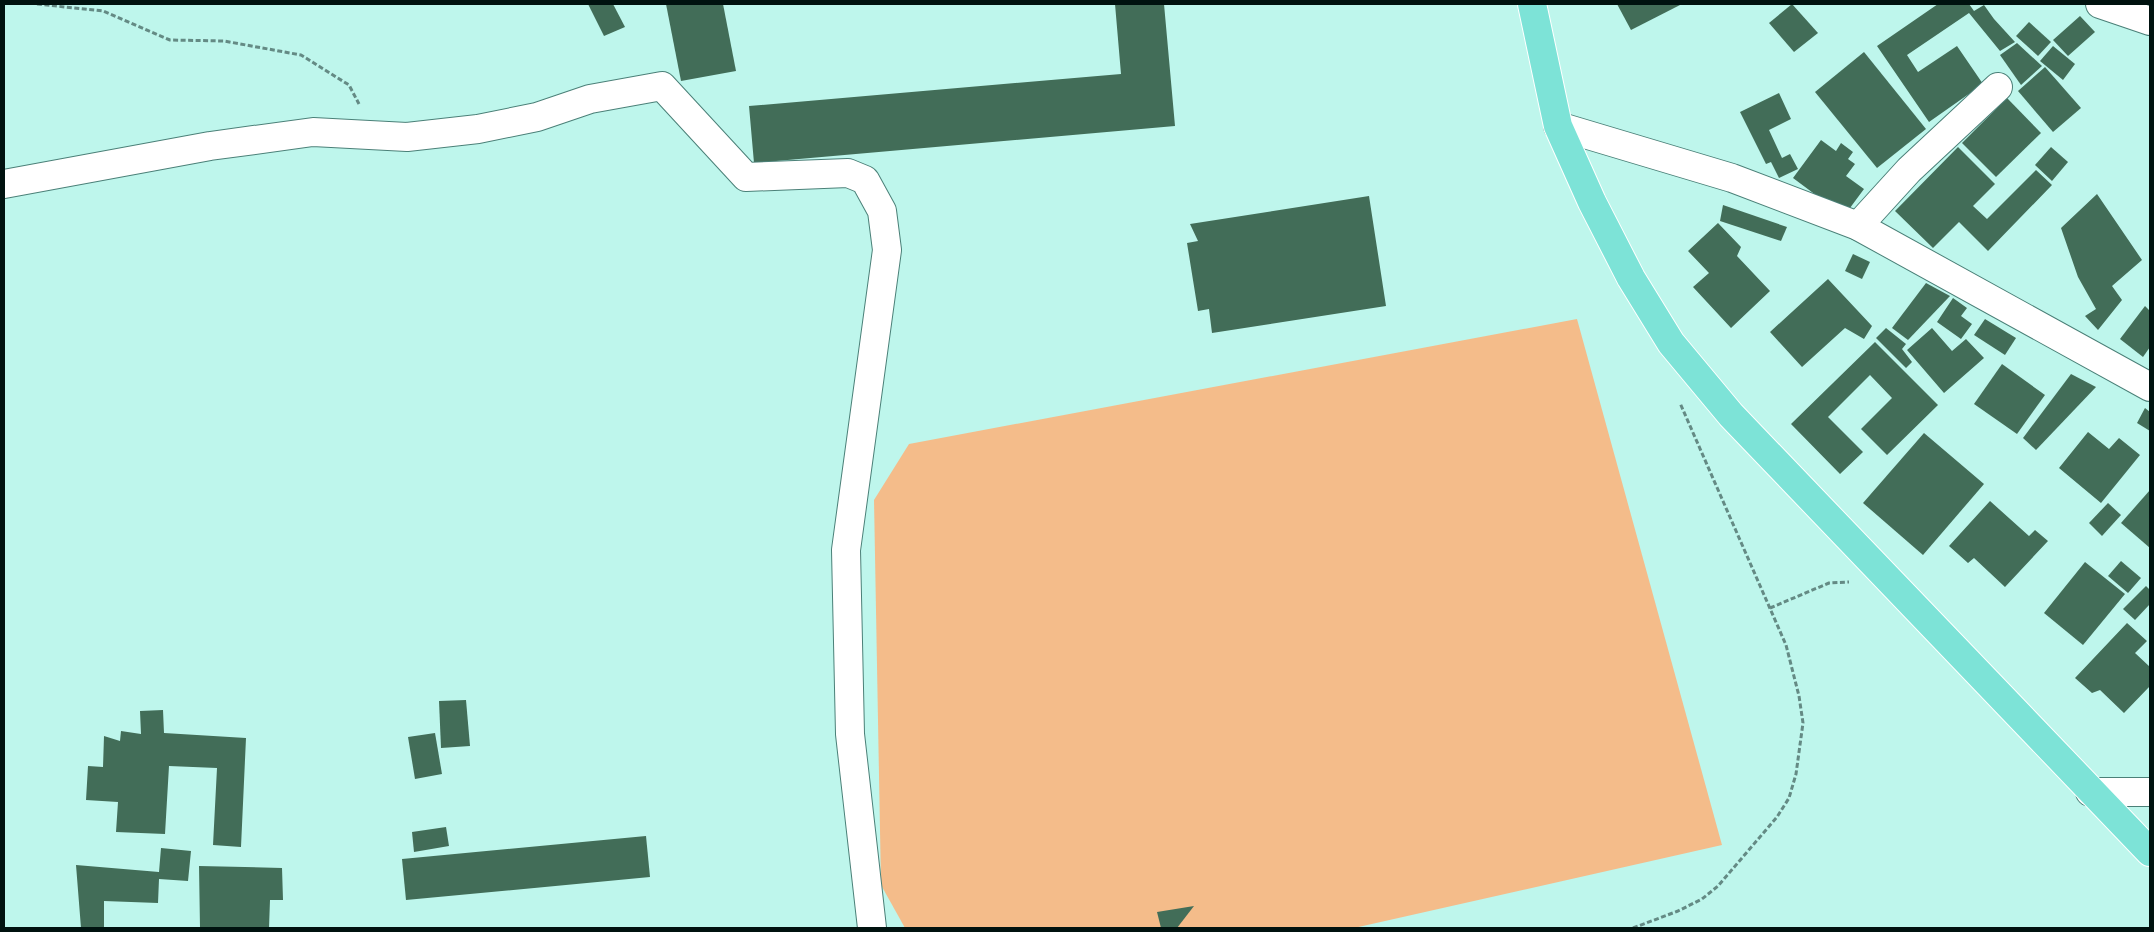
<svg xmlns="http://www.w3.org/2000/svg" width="2154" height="932" viewBox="0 0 2154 932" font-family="Cabin,sans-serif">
<rect width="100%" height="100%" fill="#bef6ec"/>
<path fill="#f4bc8a" d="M 1577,319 L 1722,845 L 1354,928 L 905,928 L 881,885 L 874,500 L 909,444 Z"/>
<g fill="#426d58">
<path d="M 588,4 L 613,4 L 625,27 L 604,36 Z"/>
<path d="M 666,4 L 723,4 L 736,71 L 681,81 Z"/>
<path d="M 1115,4 L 1164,4 L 1175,126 L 754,163 L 749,106 L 1121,74 Z"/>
<path d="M 1617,4 L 1682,4 L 1631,30 Z"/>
<path d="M 1792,4 L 1818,33 L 1794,52 L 1769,23 Z"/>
<path d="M 1938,4 L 1969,4 L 1974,11 L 1984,5 L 1994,19 L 2015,42 L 2000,51 L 1969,13 L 1907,55 L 1918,72 L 1957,46 L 1983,84 L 1929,122 L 1877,46 Z"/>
<path d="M 2080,16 L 2095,32 L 2068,56 L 2053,40 Z"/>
<path d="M 2029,22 L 2051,42 L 2038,56 L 2016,36 Z"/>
<path d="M 2017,43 L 2042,66 L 2021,85 L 2000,55 Z"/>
<path d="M 2053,46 L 2075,64 L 2063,80 L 2040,61 Z"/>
<path d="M 1864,52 L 1926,129 L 1877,168 L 1815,92 Z"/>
<path d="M 2045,67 L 2081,108 L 2053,132 L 2018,91 Z"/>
<path d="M 1779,93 L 1791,119 L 1769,130 L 1782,158 L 1790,154 L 1798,169 L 1779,178 L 1771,162 L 1766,164 L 1740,112 Z"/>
<path d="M 2007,98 L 2041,133 L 1996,177 L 1962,143 Z"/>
<path d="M 1821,140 L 1836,151 L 1841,143 L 1853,152 L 1848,159 L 1855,164 L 1846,176 L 1864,189 L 1844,216 L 1793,178 Z"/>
<path d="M 1958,147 L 1995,184 L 1973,206 L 1987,219 L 2036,170 L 2052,185 L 1988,251 L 1959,222 L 1933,248 L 1895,211 Z"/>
<path d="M 2051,147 L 2068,162 L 2052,181 L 2035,165 Z"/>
<path d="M 2097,194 L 2142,260 L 2112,286 L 2122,300 L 2098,330 L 2085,316 L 2096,309 L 2078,277 L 2061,228 Z"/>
<path d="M 1369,196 L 1386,306 L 1212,333 L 1209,309 L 1198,311 L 1187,243 L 1198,241 L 1190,224 Z"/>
<path d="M 1723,205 L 1787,227 L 1781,241 L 1720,221 Z"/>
<path d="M 1718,223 L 1741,247 L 1737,256 L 1770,291 L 1731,328 L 1693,287 L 1709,273 L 1688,251 Z"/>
<path d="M 1853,254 L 1870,262 L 1862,279 L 1845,271 Z"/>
<path d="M 1828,279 L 1872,326 L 1864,339 L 1845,328 L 1802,367 L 1770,332 Z"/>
<path d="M 1926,283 L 1950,296 L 1908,340 L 1892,328 Z"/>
<path d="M 1953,298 L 1967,308 L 1961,316 L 1972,324 L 1961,339 L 1937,322 Z"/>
<path d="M 2145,306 L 2150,311 L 2150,347 L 2143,357 L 2120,339 Z"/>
<path d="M 1985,319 L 2016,338 L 2005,355 L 1974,335 Z"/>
<path d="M 1886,328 L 1906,344 L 1902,349 L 1912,362 L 1906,368 L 1876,338 Z"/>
<path d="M 1932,328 L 1952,351 L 1966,339 L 1984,358 L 1944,393 L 1907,350 Z"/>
<path d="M 1875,342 L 1938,405 L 1887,455 L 1861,429 L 1892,398 L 1870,375 L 1828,417 L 1863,452 L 1840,474 L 1791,424 Z"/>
<path d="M 2002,364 L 2045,395 L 2017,434 L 1974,404 Z"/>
<path d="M 2071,374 L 2096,387 L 2036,450 L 2023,438 Z"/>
<path d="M 2145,408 L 2150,412 L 2150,431 L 2137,423 Z"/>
<path d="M 2088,432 L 2109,449 L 2119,438 L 2140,455 L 2101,503 L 2059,468 Z"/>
<path d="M 1924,433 L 1984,484 L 1923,555 L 1863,503 Z"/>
<path d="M 2150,490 L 2150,548 L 2121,523 Z"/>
<path d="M 1990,501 L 2029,536 L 2035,530 L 2048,541 L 2005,587 L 1974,558 L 1968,563 L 1949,546 Z"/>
<path d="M 2108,503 L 2121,515 L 2102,536 L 2089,523 Z"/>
<path d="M 2121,561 L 2141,578 L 2128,593 L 2108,576 Z"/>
<path d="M 2085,562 L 2125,594 L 2083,645 L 2044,613 Z"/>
<path d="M 2146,586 L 2150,590 L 2150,604 L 2135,620 L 2123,609 Z"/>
<path d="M 2127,623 L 2147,641 L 2135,653 L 2150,667 L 2150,686 L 2124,713 L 2100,690 L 2092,693 L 2075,678 Z"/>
<path d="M 466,700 L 470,746 L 441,748 L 439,701 Z"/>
<path d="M 163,710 L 164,733 L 246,738 L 241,847 L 213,845 L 217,768 L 169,766 L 165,834 L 116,832 L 118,802 L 86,800 L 88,766 L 103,767 L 104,736 L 120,741 L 121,731 L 141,734 L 140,711 Z"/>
<path d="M 435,733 L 442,774 L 415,779 L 408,737 Z"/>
<path d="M 446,827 L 449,846 L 414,852 L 412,832 Z"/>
<path d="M 646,836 L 650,877 L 406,900 L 402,859 Z"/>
<path d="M 161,848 L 191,851 L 188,881 L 159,879 L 158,903 L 104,901 L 104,928 L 81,928 L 76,865 L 159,872 Z"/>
<path d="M 199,866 L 282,868 L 283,900 L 270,900 L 269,928 L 200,928 Z"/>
<path d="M 1194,906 L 1177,928 L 1161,928 L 1157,912 Z"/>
</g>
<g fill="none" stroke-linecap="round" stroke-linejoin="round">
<g stroke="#4b8078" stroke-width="30">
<g id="minor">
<path d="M 2100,4 L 2150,21"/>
<path d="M 1558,126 L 1732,178 L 1858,226 L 2150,387"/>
<path d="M 4,184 L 210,146 L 313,132 L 407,137 L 478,129 L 537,117 L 590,99 L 662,86 L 746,177 L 848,173 L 865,180 L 882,211 L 887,250 L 846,550 L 850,734 L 872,928"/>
<path d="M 1858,226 L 1909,170 L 1998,87"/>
<path d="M 2090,792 L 2150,792"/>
</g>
</g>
<g stroke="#fff" stroke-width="30">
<path id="primary" d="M 1532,4 L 1558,126 L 1592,202 L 1631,278 L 1671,343 L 1731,415 L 2150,852"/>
</g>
<g stroke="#648a84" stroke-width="3" stroke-dasharray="5 2.5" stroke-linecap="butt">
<path d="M 37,4 L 103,11 L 170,40 L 224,41 L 301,55 L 349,85 L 359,104"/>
<path d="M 1770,608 L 1829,583 L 1849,582"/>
<path d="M 1633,928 L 1678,911 L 1702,899 L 1718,886 L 1777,817 L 1789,798 L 1796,774 L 1803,723 L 1799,696 L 1786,645 L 1680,403"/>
</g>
<use href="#minor" stroke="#fff" stroke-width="28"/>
<use href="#primary" stroke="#7de3d7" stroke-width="28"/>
</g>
<rect width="2154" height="932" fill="none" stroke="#00120f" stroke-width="10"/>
</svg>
